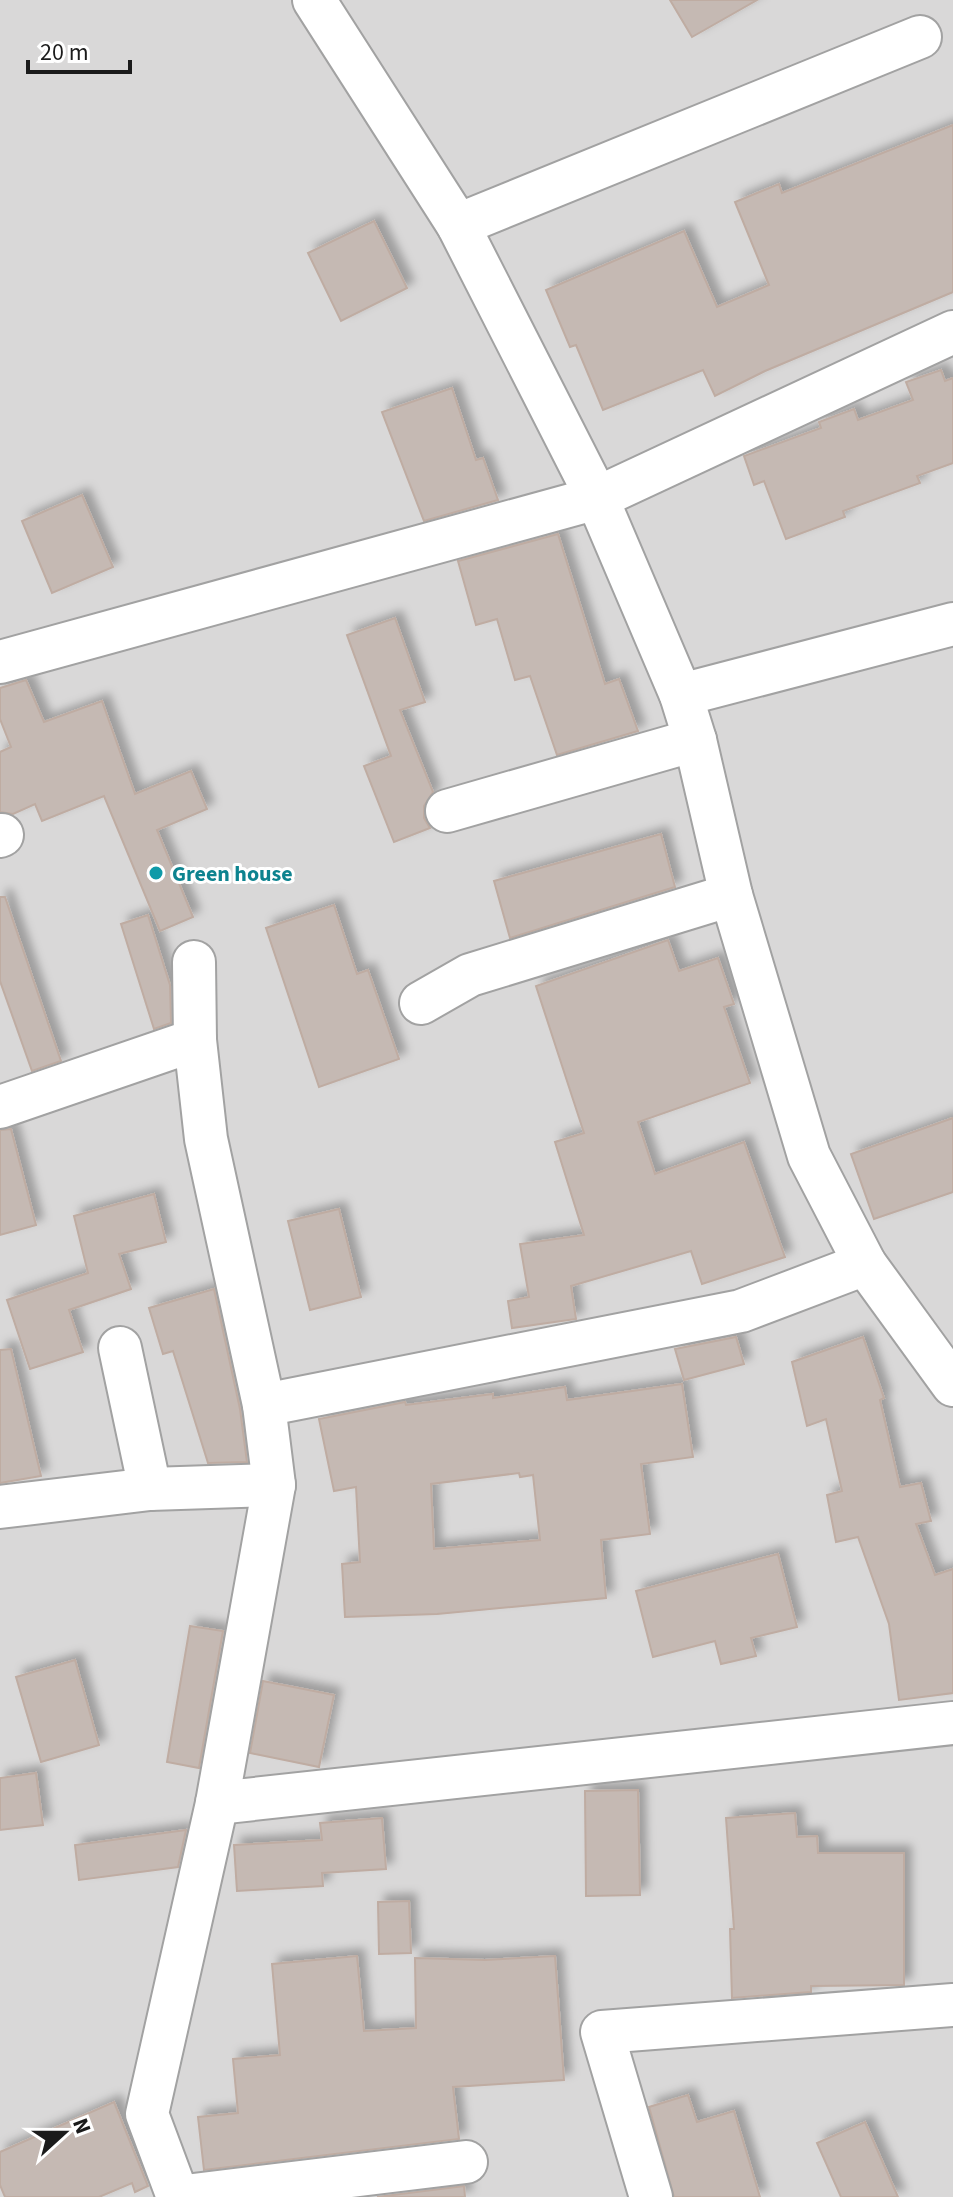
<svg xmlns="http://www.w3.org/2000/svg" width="953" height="2197" viewBox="0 0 953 2197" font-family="'Source Sans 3',sans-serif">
<defs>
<filter id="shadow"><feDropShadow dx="7" dy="-7" stdDeviation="4" flood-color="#0004"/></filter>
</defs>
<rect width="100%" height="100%" fill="#ede8e0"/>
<rect fill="#d9d8d8" x="0" y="0" width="953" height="2197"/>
<g fill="#c5b9b3" stroke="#bfaca2" stroke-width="2" fill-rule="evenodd" filter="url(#shadow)">
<path d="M 670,0 L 757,0 L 692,37 Z"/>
<path d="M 953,125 L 953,292 L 765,371 L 715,396 L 703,370 L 603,410 L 576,345 L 570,347 L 546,290 L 684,231 L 717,307 L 769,285 L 735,202 L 779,184 L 782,193 Z"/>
<path d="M 374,221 L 407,288 L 341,321 L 308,253 Z"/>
<path d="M 941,370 L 945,381 L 953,378 L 953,463 L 917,476 L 920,483 L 843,511 L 845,517 L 786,539 L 764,481 L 754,485 L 744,456 L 821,428 L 819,422 L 854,409 L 858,420 L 913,400 L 906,382 Z"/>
<path d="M 452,388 L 476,460 L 483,458 L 498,500 L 424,521 L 382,412 Z"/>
<path d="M 82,495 L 113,567 L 52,593 L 22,521 Z"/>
<path d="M 558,534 L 605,684 L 619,679 L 638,731 L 557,755 L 530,676 L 515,680 L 497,619 L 476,625 L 458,561 Z"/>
<path d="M 395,618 L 425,702 L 400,710 L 433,792 L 424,806 L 424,818 L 430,828 L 394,842 L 364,766 L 391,756 L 347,635 Z"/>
<path d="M 26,680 L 44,722 L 102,701 L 135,794 L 191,771 L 207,809 L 157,830 L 193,917 L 160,931 L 104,796 L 42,821 L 35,804 L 13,814 L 0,812 L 0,752 L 11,747 L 0,719 L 0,688 Z"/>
<path d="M 661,834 L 675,887 L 510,938 L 494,881 Z"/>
<path d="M 0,897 L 5,897 L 61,1061 L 32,1071 L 0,981 Z"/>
<path d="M 334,905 L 357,974 L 368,970 L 399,1059 L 319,1087 L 266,928 Z"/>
<path d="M 148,915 L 170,985 L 171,1023 L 154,1029 L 121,924 Z"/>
<path d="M 668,940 L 679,971 L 718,958 L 734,1004 L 724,1007 L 750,1083 L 638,1122 L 655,1174 L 744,1142 L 785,1257 L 702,1284 L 691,1251 L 571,1286 L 576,1319 L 512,1328 L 508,1301 L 529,1297 L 520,1244 L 584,1235 L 555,1142 L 584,1133 L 536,986 Z"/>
<path d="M 953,1118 L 953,1192 L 874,1219 L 851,1154 Z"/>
<path d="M 11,1129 L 36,1225 L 0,1235 L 0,1130 Z"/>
<path d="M 154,1194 L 166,1242 L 119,1254 L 131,1289 L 69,1310 L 83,1352 L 30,1369 L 7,1300 L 88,1273 L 74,1216 Z"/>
<path d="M 339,1209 L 361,1297 L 310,1310 L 288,1221 Z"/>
<path d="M 214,1289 L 240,1409 L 247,1462 L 208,1463 L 173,1351 L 163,1354 L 149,1308 Z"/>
<path d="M 736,1337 L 744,1364 L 684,1380 L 675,1349 Z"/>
<path d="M 863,1337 L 884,1398 L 880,1400 L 900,1487 L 921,1483 L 931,1521 L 916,1524 L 935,1575 L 953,1569 L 953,1693 L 899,1700 L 889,1624 L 858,1537 L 836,1542 L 827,1495 L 842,1491 L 826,1419 L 807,1426 L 792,1362 Z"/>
<path d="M 11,1349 L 41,1476 L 0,1483 L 0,1350 Z"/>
<path d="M 682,1384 L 693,1457 L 641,1464 L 650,1534 L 601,1540 L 606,1598 L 437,1614 L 345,1617 L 342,1564 L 360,1562 L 356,1487 L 334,1491 L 319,1419 L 405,1402 L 406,1405 L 493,1394 L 493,1398 L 565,1387 L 567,1400 ZM 519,1473 L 520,1477 L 533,1475 L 540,1540 L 434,1549 L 431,1484 Z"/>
<path d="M 778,1554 L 797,1627 L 751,1638 L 756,1656 L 721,1664 L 715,1641 L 653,1657 L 636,1591 Z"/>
<path d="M 190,1626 L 223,1631 L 199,1768 L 167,1762 Z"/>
<path d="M 75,1660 L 99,1745 L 41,1762 L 16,1677 Z"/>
<path d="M 263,1681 L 334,1695 L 319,1767 L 250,1753 Z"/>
<path d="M 36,1773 L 43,1825 L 0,1830 L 0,1778 Z"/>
<path d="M 638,1790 L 640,1895 L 586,1896 L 585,1791 Z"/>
<path d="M 795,1813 L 797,1837 L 817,1836 L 818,1853 L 904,1853 L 904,1985 L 811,1986 L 811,1992 L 732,1998 L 730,1929 L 734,1929 L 726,1818 Z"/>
<path d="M 382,1818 L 386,1869 L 322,1873 L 323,1886 L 237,1891 L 234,1845 L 322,1840 L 320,1823 Z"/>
<path d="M 186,1830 L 178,1867 L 79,1880 L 75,1845 Z"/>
<path d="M 409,1901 L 411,1953 L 379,1954 L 378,1902 Z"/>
<path d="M 357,1956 L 364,2031 L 416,2028 L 415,1958 L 485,1960 L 555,1956 L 564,2080 L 453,2087 L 459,2139 L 204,2170 L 198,2117 L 238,2113 L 233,2059 L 280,2055 L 272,1964 Z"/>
<path d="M 688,2095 L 697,2122 L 734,2111 L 760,2197 L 674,2197 L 649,2107 Z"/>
<path d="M 114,2102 L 148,2186 L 135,2192 L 132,2183 L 99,2197 L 5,2197 L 0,2185 L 0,2152 Z"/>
<path d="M 865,2122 L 898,2197 L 841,2197 L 817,2143 Z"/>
<path d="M 464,2186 L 465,2197 L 377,2197 Z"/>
</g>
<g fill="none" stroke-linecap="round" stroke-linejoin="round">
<g stroke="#a2a2a2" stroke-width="46">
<g id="minor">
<path d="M 314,0 L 458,225 L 597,498 L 681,695 L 695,740 L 731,895 L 809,1156 L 865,1264 L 953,1385"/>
<path d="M 458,225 L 920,37"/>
<path d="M 0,662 L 597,498 L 953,332"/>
<path d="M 681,695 L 953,624"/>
<path d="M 447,811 L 695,740"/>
<path d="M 0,836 L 2,835"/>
<path d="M 421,1003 L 470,975 L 731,895"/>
<path d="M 0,1107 L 195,1040"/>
<path d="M 120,1348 L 150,1489"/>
<path d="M 264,1405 L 741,1311 L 865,1264"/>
<path d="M 0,1507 L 150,1489 L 274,1485"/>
<path d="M 217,1803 L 953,1723"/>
<path d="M 177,2197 L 466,2162"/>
<path d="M 178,2197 L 147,2114 L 217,1803 L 274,1485 L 264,1405 L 206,1139 L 195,1040 L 194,962"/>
<path d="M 651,2197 L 602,2032 L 953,2005"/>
</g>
</g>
<use href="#minor" stroke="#fff" stroke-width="42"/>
</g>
<circle fill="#0f9aa8" stroke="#fff" stroke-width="3" cx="156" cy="873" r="8"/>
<g text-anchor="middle" stroke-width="6" stroke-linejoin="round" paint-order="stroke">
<g font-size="22" font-weight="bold" fill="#0d838f" stroke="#fff" text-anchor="start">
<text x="172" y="881">Green house</text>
</g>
</g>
<g transform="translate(64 2133) rotate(69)" stroke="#ffffff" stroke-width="6" paint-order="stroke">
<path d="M0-6L14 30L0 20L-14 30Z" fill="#1b1b1b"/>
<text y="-12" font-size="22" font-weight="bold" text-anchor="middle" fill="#1b1b1b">N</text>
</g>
<path d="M28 60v12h102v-12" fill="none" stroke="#1b1b1b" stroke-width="4"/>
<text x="40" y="60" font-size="24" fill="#1b1b1b" stroke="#ffffff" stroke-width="6" paint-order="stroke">20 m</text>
</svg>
